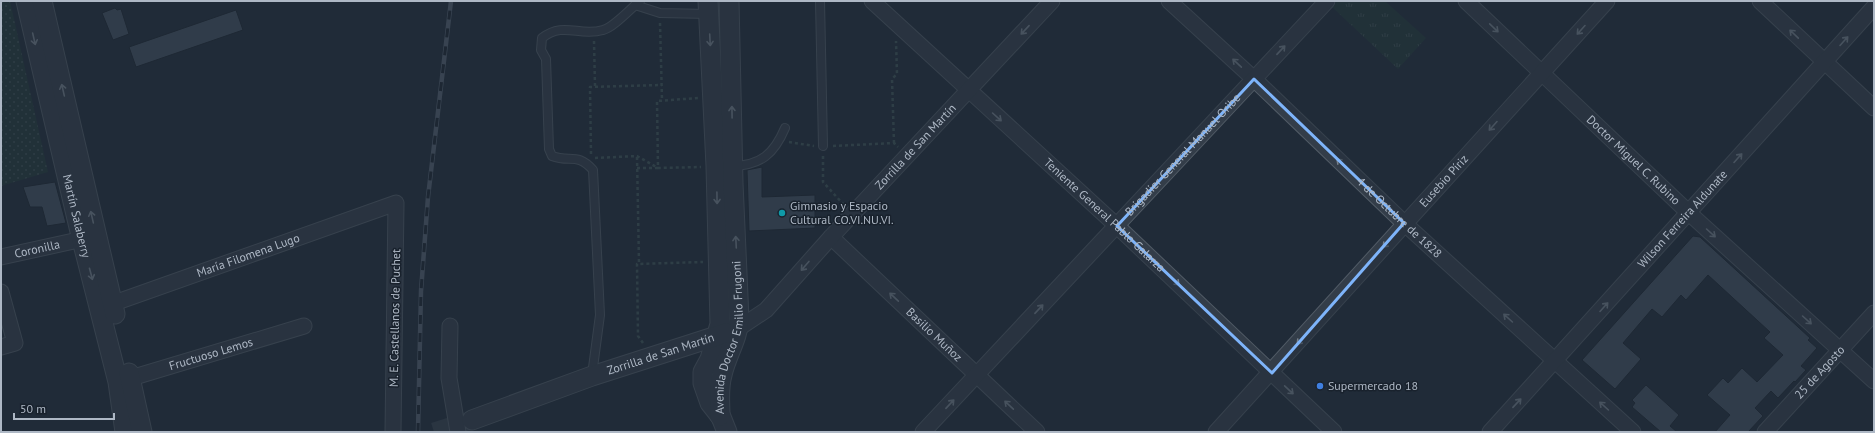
<svg xmlns="http://www.w3.org/2000/svg" width="1875" height="433" viewBox="0 0 1875 433" font-family="'PT Sans',sans-serif">
<defs>
<pattern id="grass-dots" width="8" height="8" patternUnits="userSpaceOnUse"><rect width="8" height="8" fill="#223839"/><path d="M2 2h.1M6 6h.1" fill="none" stroke="#405354" stroke-width="1.8" stroke-linecap="round"/></pattern>
<pattern id="park-tufts" width="24" height="20" patternUnits="userSpaceOnUse"><rect width="24" height="20" fill="#223839"/><path d="M3 7l-1-3M5 7V3M7 7l1-3M15 17l-1-3M17 17v-4M19 17l1-3" fill="none" stroke="#405354"/></pattern>
</defs>
<rect width="100%" height="100%" fill="#202b38"/>
<path fill="url(#grass-dots)" d="M 1,1 L 10,1 L 48,172 L 1,186 Z"/>
<path fill="url(#park-tufts)" d="M 1337,1 L 1385,1 L 1426,38 L 1398,69 L 1332,7 Z"/>
<g fill="#435160" stroke="#1b242f">
<path d="M 115,8 L 117,10 L 121,9 L 129,34 L 113,40 L 102,13 Z"/>
<path d="M 236,10 L 243,30 L 136,67 L 129,47 Z"/>
<path d="M 762,167 L 762,197 L 815,195 L 815,228 L 749,231 L 747,170 Z"/>
<path d="M 55,182 L 66,223 L 47,226 L 42,207 L 30,207 L 23,187 Z"/>
<path d="M 1693,236 L 1700,237 L 1810,338 L 1808,340 L 1817,348 L 1801,366 L 1806,370 L 1795,382 L 1794,381 L 1778,398 L 1771,391 L 1755,408 L 1763,416 L 1748,432 L 1715,432 L 1730,415 L 1707,395 L 1723,378 L 1728,383 L 1742,368 L 1757,382 L 1783,355 L 1764,338 L 1770,332 L 1708,275 L 1686,300 L 1681,295 L 1662,317 L 1652,309 L 1623,343 L 1641,359 L 1615,389 L 1582,360 Z"/>
<path d="M 1646,385 L 1679,415 L 1670,426 L 1677,432 L 1661,432 L 1632,407 L 1635,403 L 1632,400 Z"/>
</g>
<g fill="none" stroke-linecap="round" stroke-linejoin="round">
<path stroke="#35404d" stroke-width="19" stroke-dasharray="19 10" stroke-linecap="butt" d="M 434,432 L 472,420"/>
<g stroke="#515b66" stroke-width="10">
<g id="service">
<path d="M 820,1 L 823,146"/>
<path d="M 635,5 L 660,13 L 709,14"/>
<path d="M 733,166 C 761,165 774,154 785,128"/>
<path d="M 592,375 L 600,315 L 593,170 C 577,152 570,163 552,156 L 549,149 L 546,59 L 541,50 L 542,38 C 564,21 579,37 603,30 C 613,28 631,8 640,1"/>
</g>
</g>
<g stroke="#515b66" stroke-width="17">
<g id="minor">
<path id="s1" d="M 872,1 L 1117,226 L 1334,432"/>
<path id="s2" d="M 1169,1 L 1254,79 L 1404,223 L 1633,432"/>
<path id="s3" d="M 1466,1 L 1689,213 L 1874,381"/>
<path d="M 1760,1 L 1874,108"/>
<path id="s4" d="M 831,237 L 1037,432"/>
<path id="s5" d="M 1,257 L 92,237"/>
<path d="M 1,292 L 15,343 L 1,347"/>
<path id="s6" d="M 103,307 L 396,203 L 393,432"/>
<path d="M 450,326 L 449,378 L 458,432"/>
<path id="s7" d="M 739,328 L 766,310 L 831,237 L 1052,1"/>
<path id="s8" d="M 121,381 L 304,326"/>
<path id="s9" d="M 923,432 L 1327,1"/>
<path id="s10" d="M 1216,432 L 1607,1"/>
<path id="s11" d="M 1490,432 L 1874,7"/>
<path id="s12" d="M 1765,432 L 1874,313"/>
</g>
</g>
<g stroke="#515b66" stroke-width="21">
<g id="tertiary">
<path id="s13" d="M 26,1 L 82,240 L 118,382 L 125,432"/>
<path d="M 42,1 L 115,314"/>
<path d="M 708,1 L 716,166 L 720,324 L 710,359 L 703,372 L 703,383 L 710,403 L 721,417 L 727,432"/>
<path d="M 129,373 L 142,432"/>
<path id="s14" d="M 720,416 C 720,402 718,389 722,375 C 726,356 738,339 739,319 L 733,183 L 729,1"/>
<path id="s15" d="M 472,420 L 592,376 L 726,333"/>
</g>
</g>
<g stroke="#3f5557" stroke-width="2.5" stroke-dasharray="3 3" stroke-linecap="butt">
<path d="M 660,23 L 662,100"/>
<path d="M 594,41 L 595,86"/>
<path d="M 789,142 L 814,146"/>
<path d="M 894,143 L 892,79 L 897,74 L 896,41"/>
<path d="M 833,146 L 894,143 L 898,147"/>
<path d="M 591,154 L 590,87 L 662,85"/>
<path d="M 823,156 L 823,182 L 844,205"/>
<path d="M 637,157 L 639,263"/>
<path d="M 595,158 L 637,156 L 658,168 L 701,167"/>
<path d="M 637,168 L 658,168 L 657,101 L 698,98"/>
<path d="M 643,343 L 638,336 L 637,264 L 703,262"/>
</g>
<use href="#service" stroke="#333d49" stroke-width="8"/>
<use href="#minor" stroke="#333d49" stroke-width="15"/>
<use href="#tertiary" stroke="#333d49" stroke-width="19"/>
<g stroke="#556170" stroke-width="4.5">
<path id="rail" d="M 418,432 L 421,291 L 428,197 L 451,1"/>
</g>
<use href="#rail" stroke="#19222d" stroke-width="3" stroke-dasharray="9" stroke-linecap="butt"/>
</g>
<defs><path id="oneway-shaft" d="M-6 0H5M1.5-3L5.5 0L1.5 3" fill="none" stroke-width="1.6" stroke-linecap="round" stroke-linejoin="round"/></defs>
<g stroke="#77818d">
<use href="#oneway-shaft" transform="translate(1494 28) rotate(44)"/>
<use href="#oneway-shaft" transform="translate(1025 30) rotate(133)"/>
<use href="#oneway-shaft" transform="translate(1581 30) rotate(132)"/>
<use href="#oneway-shaft" transform="translate(1794 34) rotate(-136)"/>
<use href="#oneway-shaft" transform="translate(34 39) rotate(77)"/>
<use href="#oneway-shaft" transform="translate(710 40) rotate(87)"/>
<use href="#oneway-shaft" transform="translate(1844 41) rotate(-48)"/>
<use href="#oneway-shaft" transform="translate(1281 50) rotate(-47)"/>
<use href="#oneway-shaft" transform="translate(1237 63) rotate(-137)"/>
<use href="#oneway-shaft" transform="translate(63 90) rotate(-103)"/>
<use href="#oneway-shaft" transform="translate(732 112) rotate(-91)"/>
<use href="#oneway-shaft" transform="translate(997 117) rotate(42)"/>
<use href="#oneway-shaft" transform="translate(1493 126) rotate(132)"/>
<use href="#oneway-shaft" transform="translate(1738 158) rotate(-48)"/>
<use href="#oneway-shaft" transform="translate(1341 163) rotate(-136)"/>
<use href="#oneway-shaft" transform="translate(717 198) rotate(89)"/>
<use href="#oneway-shaft" transform="translate(92 217) rotate(-103)"/>
<use href="#oneway-shaft" transform="translate(1711 233) rotate(42)"/>
<use href="#oneway-shaft" transform="translate(736 242) rotate(-93)"/>
<use href="#oneway-shaft" transform="translate(1387 243) rotate(132)"/>
<use href="#oneway-shaft" transform="translate(805 266) rotate(131)"/>
<use href="#oneway-shaft" transform="translate(91 274) rotate(75)"/>
<use href="#oneway-shaft" transform="translate(1175 281) rotate(44)"/>
<use href="#oneway-shaft" transform="translate(894 297) rotate(-137)"/>
<use href="#oneway-shaft" transform="translate(1604 307) rotate(-48)"/>
<use href="#oneway-shaft" transform="translate(1039 309) rotate(-47)"/>
<use href="#oneway-shaft" transform="translate(1508 318) rotate(-138)"/>
<use href="#oneway-shaft" transform="translate(1807 320) rotate(42)"/>
<use href="#oneway-shaft" transform="translate(1301 340) rotate(132)"/>
<use href="#oneway-shaft" transform="translate(1289 390) rotate(43)"/>
<use href="#oneway-shaft" transform="translate(1517 403) rotate(-47)"/>
<use href="#oneway-shaft" transform="translate(950 404) rotate(-47)"/>
<use href="#oneway-shaft" transform="translate(1009 405) rotate(-137)"/>
<use href="#oneway-shaft" transform="translate(1604 406) rotate(-138)"/>
</g>
<path d="M0 0H1875V433H0ZM 1254,79 L 1404,223 L 1272,373 L 1117,226 Z" fill="#202b38" fill-opacity=".55" fill-rule="evenodd"/>
<path fill="none" stroke="#7eb4fa" stroke-width="3" stroke-linejoin="round" d="M 1254,79 L 1404,223 L 1272,373 L 1117,226 Z"/>
<circle fill="#0f9aa8" stroke="#19222d" stroke-width="1.5" cx="782" cy="213" r="4"/>
<circle fill="#3f7fe0" stroke="#19222d" stroke-width="1.5" cx="1320" cy="386" r="4"/>
<g text-anchor="middle" stroke-width="3" stroke-linejoin="round" paint-order="stroke">
<g font-size="12" fill="#aeb8c5" stroke="#19222d">
<text dy="4" stroke="none"><textPath href="#s7" startOffset="254">Zorrilla de San Martín</textPath></text>
<text dy="4" stroke="none"><textPath href="#s9" startOffset="380">Brigadier General Manuel Oribe</textPath></text>
<text dy="4" stroke="none"><textPath href="#s3" startOffset="231">Doctor Miguel C. Rubino</textPath></text>
<text dy="4" stroke="none"><textPath href="#s10" startOffset="339">Eusebio Píriz</textPath></text>
<text dy="4" stroke="none"><textPath href="#s1" startOffset="316">Teniente General Pablo Galarza</textPath></text>
<text dy="4" stroke="none"><textPath href="#s13" startOffset="221">Martín Salaberry</textPath></text>
<text dy="4" stroke="none"><textPath href="#s2" startOffset="316">4 de Octubre de 1828</textPath></text>
<text dy="4" stroke="none"><textPath href="#s11" startOffset="287">Wilson Ferreira Aldunate</textPath></text>
<text dy="4" stroke="none"><textPath href="#s5" startOffset="37">Coronilla</textPath></text>
<text dy="4" stroke="none"><textPath href="#s6" startOffset="154">María Filomena Lugo</textPath></text>
<text transform="translate(395 318) rotate(-89)" y="4">M. E. Castellanos de Puchet</text>
<text dy="4" stroke="none"><textPath href="#s4" startOffset="142">Basilio Muñoz</textPath></text>
<text dy="4" stroke="none"><textPath href="#s14" startOffset="80">Avenida Doctor Emilio Frugoni</textPath></text>
<text dy="4" stroke="none"><textPath href="#s8" startOffset="94">Fructuoso Lemos</textPath></text>
<text dy="4" stroke="none"><textPath href="#s15" startOffset="200">Zorrilla de San Martín</textPath></text>
<text dy="4" stroke="none"><textPath href="#s12" startOffset="81">25 de Agosto</textPath></text>
</g>
<g font-size="12" fill="#aeb8c5" stroke="#19222d" text-anchor="start">
<text x="790" y="210">Gimnasio y Espacio<tspan x="790" dy="14">Cultural CO.VI.NU.VI.</tspan></text>
<text x="1328" y="390">Supermercado 18</text>
</g>
</g>
<rect width="1875" height="433" fill="none" stroke="#aeb8c5" stroke-width="4"/>
<path d="M14 413v6h100v-6" fill="none" stroke="#aeb8c5" stroke-width="2"/>
<text x="20" y="413" font-size="12" fill="#aeb8c5" stroke="#19222d" stroke-width="3" paint-order="stroke">50 m</text>
</svg>
